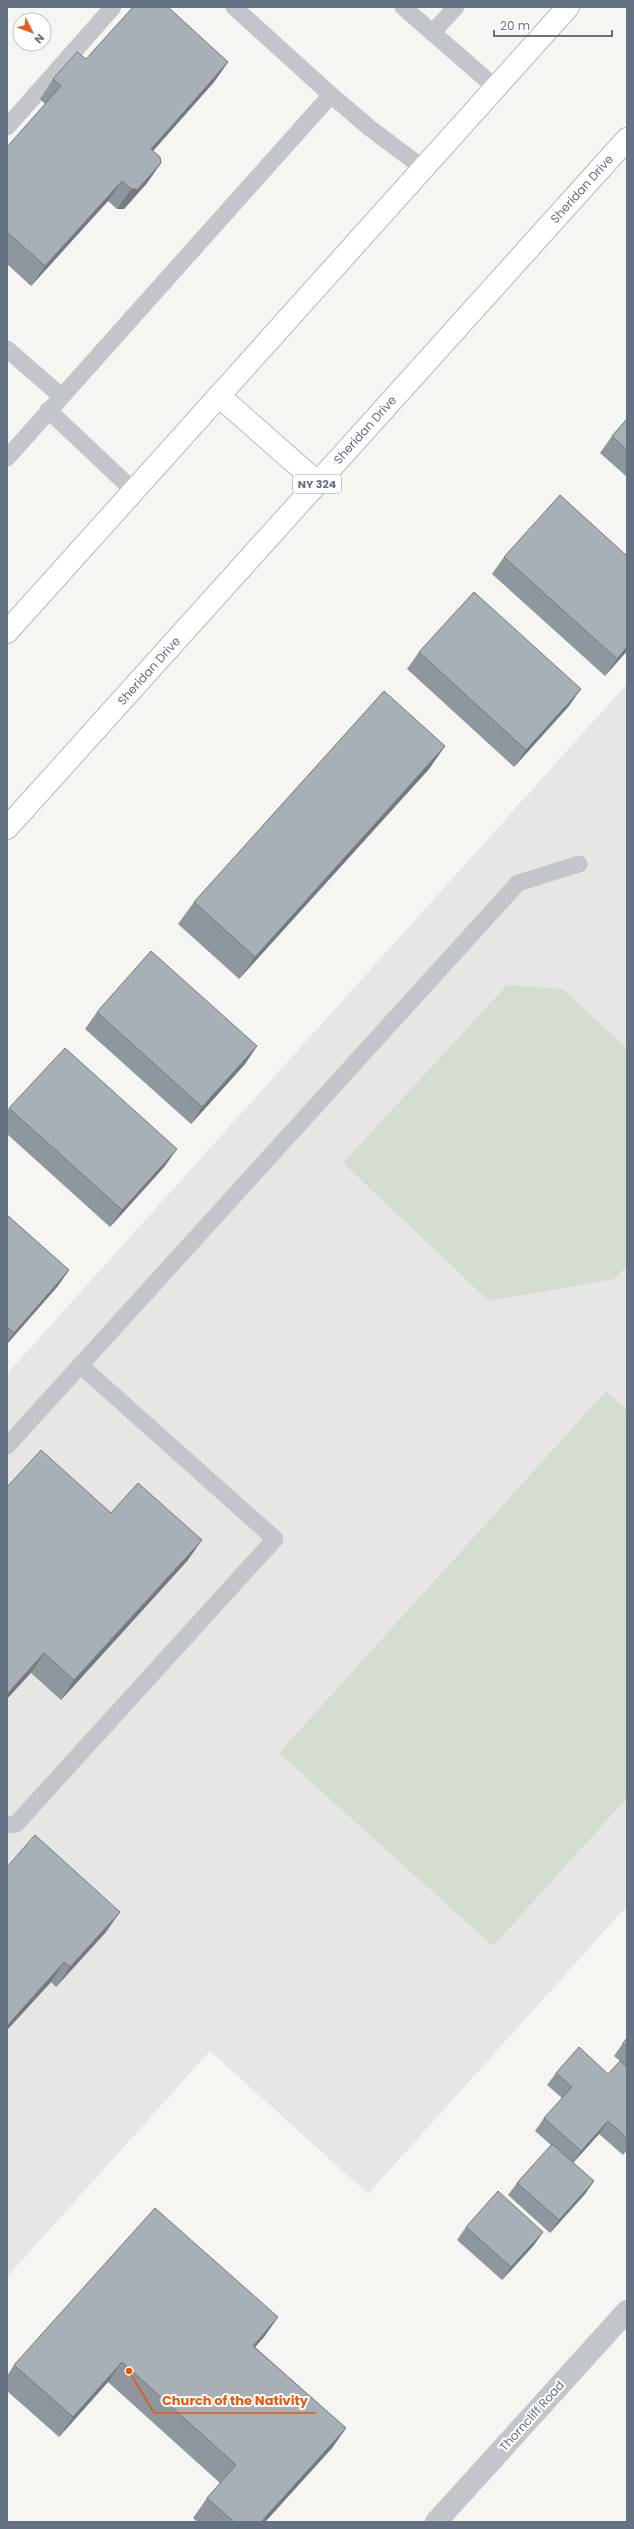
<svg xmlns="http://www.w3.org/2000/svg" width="634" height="2529" viewBox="0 0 634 2529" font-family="Poppins,sans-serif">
<rect width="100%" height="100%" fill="#f5f5f1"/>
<path fill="#e6e7e5" d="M 627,684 L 627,1906 L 368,2194 L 210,2051 L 7,2277 L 7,1374 Z"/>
<g fill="#d5dcd2">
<path d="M 507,985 L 563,989 L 627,1049 L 627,1266 L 614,1279 L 489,1301 L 343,1163 Z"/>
<path d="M 606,1391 L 627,1410 L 627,1798 L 493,1946 L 279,1753 Z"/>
</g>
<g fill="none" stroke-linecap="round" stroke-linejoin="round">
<g stroke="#b5b9bd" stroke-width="24">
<g id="primary">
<path d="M 219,396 L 318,483"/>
<path d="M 7,632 L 568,7"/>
<path d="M 7,828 L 627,139"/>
</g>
</g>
<g stroke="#c2c5c9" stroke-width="17">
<path d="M 234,7 L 331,95"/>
<path d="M 403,7 L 496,88"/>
<path d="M 432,33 L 456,7"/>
<path d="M 7,127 L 113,7"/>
<path d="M 7,349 L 61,396"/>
<path d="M 48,410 L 134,491"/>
<path d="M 7,458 L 331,95 L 371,129 L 423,168"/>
<path d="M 7,1446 L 518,883 L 579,864"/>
<path d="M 7,1825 L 16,1824 L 275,1539 L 80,1365"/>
</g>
<path stroke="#c2c5c9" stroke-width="22" d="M 436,2522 L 627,2311"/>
<use href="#primary" stroke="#fff" stroke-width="22"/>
</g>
<g fill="#90969d">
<path d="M 86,59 L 228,62 L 214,82 L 153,151 L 161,163 L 147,183 L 124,209 L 117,209 L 108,201 L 31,286 L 7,264 L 7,147 L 45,104 L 40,99 L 53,79 Z"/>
<path d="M 627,419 L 627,477 L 600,453 L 612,436 Z"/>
<path d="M 627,556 L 627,651 L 605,676 L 492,574 L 504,557 Z"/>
<path d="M 419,652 L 569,706 L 514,767 L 407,669 Z"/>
<path d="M 445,746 L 429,769 L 239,979 L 178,924 L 194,902 Z"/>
<path d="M 97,1012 L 257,1046 L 245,1064 L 191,1124 L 85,1029 Z"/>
<path d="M 9,1108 L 165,1166 L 110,1227 L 7,1134 L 7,1112 Z"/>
<path d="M 7,1215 L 69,1270 L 57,1287 L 7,1344 Z"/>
<path d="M 111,1513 L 188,1560 L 61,1700 L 31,1673 Z"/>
<path d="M 7,1867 L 106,1932 L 56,1987 L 51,1982 L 7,2030 Z"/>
<path d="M 627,2038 L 627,2150 L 623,2155 L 599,2134 L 573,2163 L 594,2181 L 585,2194 L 550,2233 L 508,2195 L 517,2183 L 551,2145 L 535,2131 L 544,2118 L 562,2098 L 547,2085 L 556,2073 L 608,2074 L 620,2061 L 614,2056 L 623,2043 Z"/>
<path d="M 466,2227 L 543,2232 L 534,2245 L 502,2280 L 457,2240 Z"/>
<path d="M 278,2317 L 264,2337 L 255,2347 L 346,2428 L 332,2448 L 265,2522 L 197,2522 L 193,2518 L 207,2498 L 220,2483 L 108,2382 L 59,2437 L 7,2391 L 7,2376 L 14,2365 Z"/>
</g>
<g fill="#767a7f">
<path d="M 228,62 L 214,82 L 137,169 L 151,149 Z"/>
<path d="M 161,163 L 147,183 L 124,209 L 117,209 L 131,189 Z"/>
<path d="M 122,181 L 108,201 L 31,286 L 45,266 Z"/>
<path d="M 627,647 L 627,651 L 605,676 L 617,659 Z"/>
<path d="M 581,689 L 569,706 L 514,767 L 526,750 Z"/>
<path d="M 445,746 L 429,769 L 239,979 L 255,957 Z"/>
<path d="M 257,1046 L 245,1064 L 191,1124 L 202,1107 Z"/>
<path d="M 177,1149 L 165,1166 L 110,1227 L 122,1210 Z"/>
<path d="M 69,1270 L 57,1287 L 7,1344 L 7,1342 L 14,1333 Z"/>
<path d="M 202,1540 L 188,1560 L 61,1700 L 74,1680 Z"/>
<path d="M 44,1653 L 31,1673 L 7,1699 L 7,1694 Z"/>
<path d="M 120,1912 L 106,1932 L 56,1987 L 70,1967 Z"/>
<path d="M 64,1962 L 51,1982 L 7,2030 L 7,2026 Z"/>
<path d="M 608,2121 L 599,2134 L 572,2164 L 581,2151 Z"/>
<path d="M 594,2181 L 585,2194 L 550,2233 L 559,2220 Z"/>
<path d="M 543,2232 L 534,2245 L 502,2280 L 511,2267 Z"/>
<path d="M 278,2317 L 264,2337 L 239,2365 L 253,2346 Z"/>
<path d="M 122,2362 L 108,2382 L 59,2437 L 73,2417 Z"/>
<path d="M 346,2428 L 332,2448 L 265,2522 L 261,2522 Z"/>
</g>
<g fill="#a8afb6" stroke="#767a7f">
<path d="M 133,7 L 168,7 L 228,62 L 151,149 L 160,157 L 161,163 L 138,189 L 131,189 L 122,181 L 45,266 L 7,232 L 7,147 L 61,86 L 53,79 L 77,52 L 86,59 Z"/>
<path d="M 627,419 L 627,450 L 612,436 Z"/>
<path d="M 560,495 L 627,556 L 627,647 L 617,659 L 504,557 Z"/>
<path d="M 474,592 L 581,689 L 526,750 L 419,652 Z"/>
<path d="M 384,691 L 445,746 L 255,957 L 194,902 Z"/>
<path d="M 151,951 L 257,1046 L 202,1107 L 97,1012 Z"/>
<path d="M 65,1048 L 177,1149 L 122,1210 L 9,1108 Z"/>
<path d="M 7,1215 L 69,1270 L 14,1333 L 7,1327 Z"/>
<path d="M 41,1450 L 111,1513 L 138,1483 L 202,1540 L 74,1680 L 44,1653 L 7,1694 L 7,1487 Z"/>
<path d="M 35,1835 L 120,1912 L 70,1967 L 64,1962 L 7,2026 L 7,1867 Z"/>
<path d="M 627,2038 L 627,2047 L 623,2043 Z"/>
<path d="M 579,2047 L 608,2074 L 620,2061 L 627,2067 L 627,2138 L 608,2121 L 581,2151 L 544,2118 L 572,2087 L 556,2073 Z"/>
<path d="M 552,2144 L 594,2181 L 559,2220 L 517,2183 Z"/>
<path d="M 498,2191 L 543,2232 L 511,2267 L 466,2227 Z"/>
<path d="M 155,2208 L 278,2317 L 253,2346 L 346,2428 L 261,2522 L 234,2522 L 207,2498 L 236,2465 L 122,2362 L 73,2417 L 14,2365 Z"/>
</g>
<g text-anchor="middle" stroke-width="4" stroke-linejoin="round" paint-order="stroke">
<rect fill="#fff" stroke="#929ca8" stroke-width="1" x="293" y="475" width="48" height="18" rx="3"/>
<g font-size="11" font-weight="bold" fill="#647283">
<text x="317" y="488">NY 324</text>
</g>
<g font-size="12" fill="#647283" stroke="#fff">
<text transform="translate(582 189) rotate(-48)" y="4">Sheridan Drive</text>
<text transform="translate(365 430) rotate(-48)" y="4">Sheridan Drive</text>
<text transform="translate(149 671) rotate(-48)" y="4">Sheridan Drive</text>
<text transform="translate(532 2416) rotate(-48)" y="4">Thorncliff Road</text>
</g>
</g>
<path fill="none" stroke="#e8590c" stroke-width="1.5" d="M129 2371L154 2413H316"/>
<circle fill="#e8590c" stroke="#fff" stroke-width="1.5" cx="129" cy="2371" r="4"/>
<g font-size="13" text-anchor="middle" font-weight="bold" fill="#e8590c" stroke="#fff" stroke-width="4" stroke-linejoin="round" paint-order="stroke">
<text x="235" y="2405">Church of the Nativity</text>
</g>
<rect width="634" height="2529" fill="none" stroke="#647283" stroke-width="16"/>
<g transform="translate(32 32) rotate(132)"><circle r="19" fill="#ffffff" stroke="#c1c7cd"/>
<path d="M0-3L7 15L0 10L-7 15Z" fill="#e66121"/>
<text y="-6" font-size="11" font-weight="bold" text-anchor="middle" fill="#647283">N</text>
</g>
<path d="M494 30v6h118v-6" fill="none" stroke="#647283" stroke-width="2"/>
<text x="500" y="30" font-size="12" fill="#647283" stroke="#ffffff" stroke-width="3" paint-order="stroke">20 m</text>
</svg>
